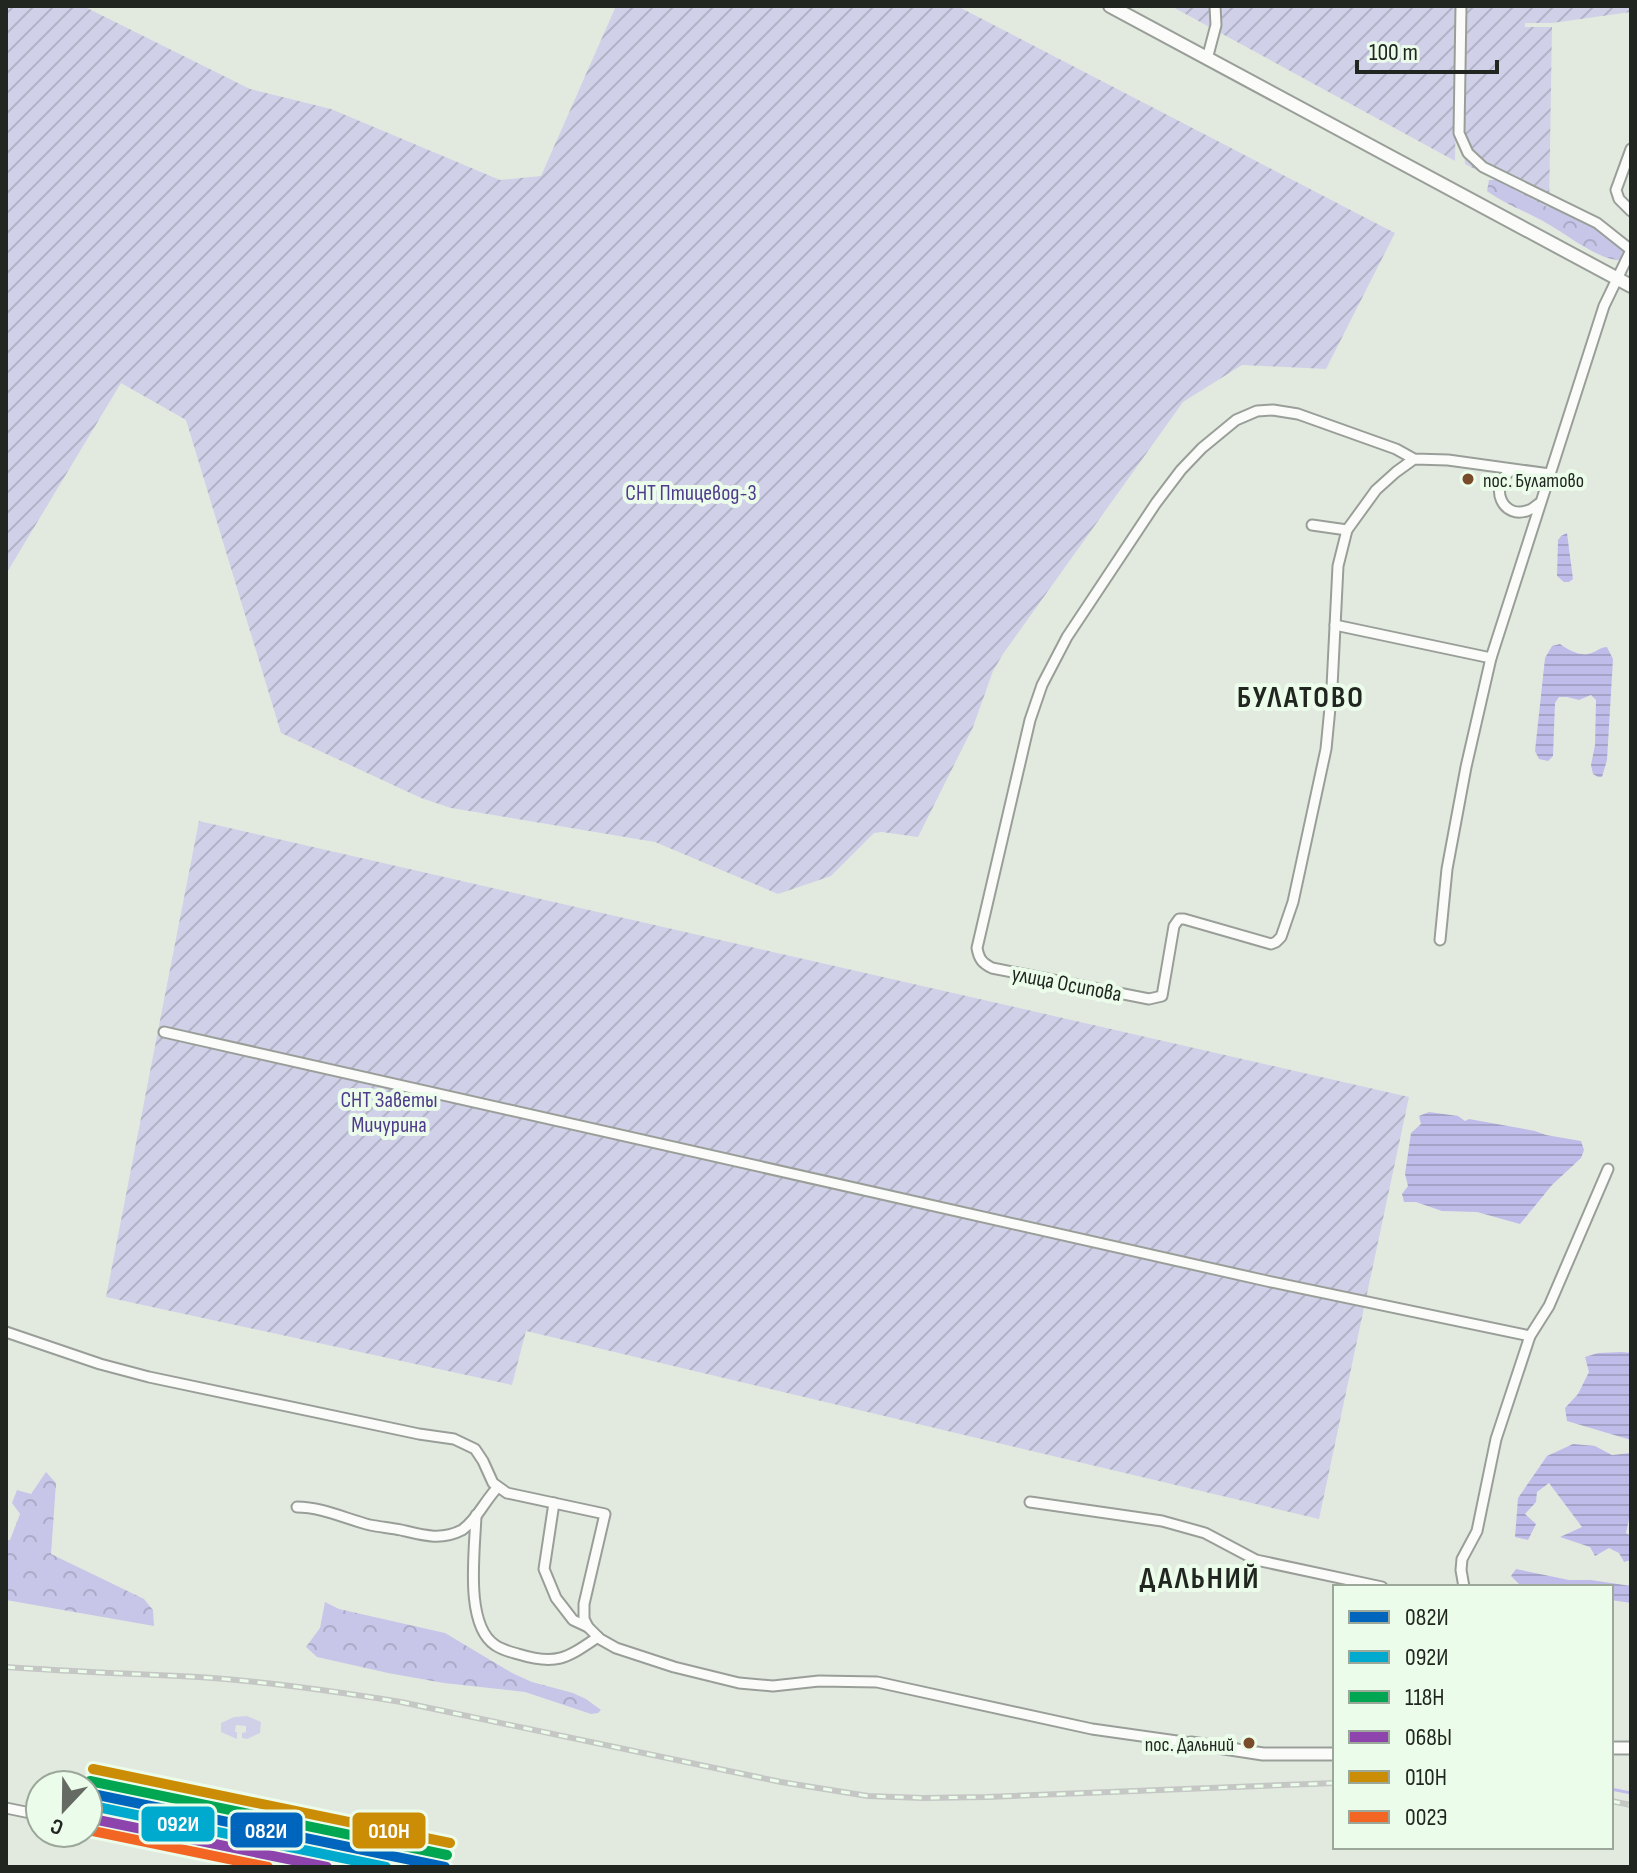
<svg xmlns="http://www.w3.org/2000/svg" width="1637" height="1873" viewBox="0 0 1637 1873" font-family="'Sofia Sans Condensed',sans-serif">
<defs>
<pattern id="forest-crowns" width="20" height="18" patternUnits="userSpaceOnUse" patternTransform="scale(2)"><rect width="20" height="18" fill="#c7c6e8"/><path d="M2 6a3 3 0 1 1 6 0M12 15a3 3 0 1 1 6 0" fill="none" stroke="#abaac7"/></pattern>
<pattern id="garden-furrows" width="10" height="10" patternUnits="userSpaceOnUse" patternTransform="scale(2)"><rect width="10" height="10" fill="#d0d1e8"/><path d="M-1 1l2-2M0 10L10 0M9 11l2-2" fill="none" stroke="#b2b3c7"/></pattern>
<pattern id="water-rules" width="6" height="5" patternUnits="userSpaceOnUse" patternTransform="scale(2)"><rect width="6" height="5" fill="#c0bcea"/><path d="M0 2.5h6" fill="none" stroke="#a5a2c8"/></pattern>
</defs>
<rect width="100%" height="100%" fill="#e2eae0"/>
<path fill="#d0d1e8" d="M 247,1716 L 261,1722 L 260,1733 L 247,1739 L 242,1738 L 242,1733 L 246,1732 L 246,1726 L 236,1725 L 235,1732 L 237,1732 L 237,1739 L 221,1732 L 221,1723 L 234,1717 Z"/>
<g fill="url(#forest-crowns)">
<path d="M 1489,180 L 1500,180 L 1598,228 L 1624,248 L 1620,260 C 1600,261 1566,234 1548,224 C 1528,212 1506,205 1487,191 Z"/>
<path d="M 46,1472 L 56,1483 L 51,1554 L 144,1599 L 153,1610 L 154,1626 L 6,1600 L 6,1540 L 10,1540 L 20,1514 L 12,1503 L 17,1490 L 31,1494 Z"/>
<path d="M 325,1602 L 339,1609 L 445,1633 L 512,1673 L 532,1682 L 573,1693 L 586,1699 L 601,1710 L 598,1713 L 591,1714 L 525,1692 L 444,1683 L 388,1673 L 317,1657 L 306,1647 L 320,1628 Z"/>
</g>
<g fill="url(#garden-furrows)">
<path d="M 6,6 L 83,6 L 250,89 L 331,109 L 500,180 L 541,176 L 616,6 L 957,6 L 1395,233 L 1326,369 L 1242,365 L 1183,402 L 1003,654 L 993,671 L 973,727 L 918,837 L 882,832 L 874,833 L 831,876 L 778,894 L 655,842 L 451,808 L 421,798 L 281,733 L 186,420 L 121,383 L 6,574 Z"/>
<path d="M 1171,6 L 1458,6 L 1455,161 Z"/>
<path d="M 1466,6 L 1631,6 L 1631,12 L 1552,23 L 1525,23 L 1525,27 L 1552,27 L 1549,208 L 1465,164 L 1463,133 Z"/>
<path d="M 199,821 L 1409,1097 L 1319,1519 L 526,1331 L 512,1385 L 106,1297 Z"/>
</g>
<g fill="url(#water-rules)">
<path d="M 1567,533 L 1573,579 L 1569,582 L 1564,582 L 1557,576 L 1558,540 L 1561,536 Z"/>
<path d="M 1560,644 C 1570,651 1582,658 1594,652 C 1598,650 1602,647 1607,647 L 1613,659 L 1607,760 L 1602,777 L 1598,777 L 1593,774 L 1591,765 L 1595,745 L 1596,700 L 1591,695 L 1579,700 L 1567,697 L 1559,697 L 1555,703 L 1553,756 L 1548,761 L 1539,759 L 1535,751 L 1545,658 L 1552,646 Z"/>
<path d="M 1429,1112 L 1458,1116 L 1465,1121 L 1469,1119 L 1535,1131 L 1546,1135 L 1581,1141 L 1584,1150 L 1581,1158 L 1552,1185 L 1520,1224 L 1477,1212 L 1442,1211 L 1416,1202 L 1404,1202 L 1402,1194 L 1408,1186 L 1405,1174 L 1411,1133 L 1421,1124 L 1419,1116 Z"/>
<path d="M 1622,1352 L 1631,1353 L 1631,1440 L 1567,1421 L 1565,1408 L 1578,1394 L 1589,1372 L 1585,1357 L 1598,1353 Z"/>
<path d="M 1573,1444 L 1595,1446 L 1612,1455 L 1631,1453 L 1631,1518 L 1629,1519 L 1626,1533 L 1631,1536 L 1631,1560 L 1624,1562 L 1619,1553 L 1609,1548 L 1595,1556 L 1590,1547 L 1560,1537 L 1582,1527 L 1549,1483 L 1537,1492 L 1536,1502 L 1525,1514 L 1536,1524 L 1528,1540 L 1515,1537 L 1518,1498 L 1547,1456 Z"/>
<path d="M 1516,1569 L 1569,1580 L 1591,1580 L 1631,1586 L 1631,1603 L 1611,1600 L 1611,1587 L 1536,1587 L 1519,1584 L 1511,1576 Z"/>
</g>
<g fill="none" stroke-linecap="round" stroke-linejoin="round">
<path stroke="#c0bcea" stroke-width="3" d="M 1611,1789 L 1631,1793"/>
<g stroke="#999f98" stroke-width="13">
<g id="minor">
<path d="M 1461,6 L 1459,133 L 1468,153 L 1483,167 L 1597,223 L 1631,250"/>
<path d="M 1207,59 L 1216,25 L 1215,6"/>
<path d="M 1631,149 L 1616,190 L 1619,199 L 1631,211"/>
<path d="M 1414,459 L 1396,472 L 1376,490 L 1347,530 L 1338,566 L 1332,687 L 1326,749 L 1293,902 L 1281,937 L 1276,942 L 1271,944 L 1184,919 L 1179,919 L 1174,926 L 1162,996 L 1149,999 L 992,968 C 982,963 979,959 977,948 L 1030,720 L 1042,685 L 1067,637 L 1156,503 L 1181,470 L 1202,448 L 1236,420 L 1257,411 L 1273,410 L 1298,414 L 1396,449 L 1414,459 L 1448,460 L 1550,474"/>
<path d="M 1512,470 C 1487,486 1503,521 1529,510 C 1533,509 1536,505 1540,503"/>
<path d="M 1312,525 L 1347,530"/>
<path d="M 1335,625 L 1491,658"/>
<path d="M 1440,940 L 1447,869 L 1466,767 L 1491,658 L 1604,306 L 1631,250"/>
<path d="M 164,1032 L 1267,1281 L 1530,1336"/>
<path d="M 6,1332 L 100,1364 L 149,1377 L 419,1434 L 454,1439 L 475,1449 L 483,1461 L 493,1483 L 507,1493 L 605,1514 L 584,1604 L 584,1619 L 588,1627 L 600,1639 L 616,1648 L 674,1667 L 739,1683 L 773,1686 L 819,1681 L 877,1682 L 1092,1729 L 1191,1743"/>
<path d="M 1030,1502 L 1162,1521 L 1205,1533 L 1256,1560 L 1382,1587"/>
<path d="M 554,1503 L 544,1569 L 556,1598 L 573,1620 L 588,1627"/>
<path d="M 297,1507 C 322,1507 346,1519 370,1525 C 380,1527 391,1528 401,1530 C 422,1535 441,1541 462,1530 C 477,1520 485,1500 498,1487"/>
<path d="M 476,1515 C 475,1550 464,1624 495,1645 C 502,1650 511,1652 518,1654 C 557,1666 567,1658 598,1637"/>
<path d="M 1464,1587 L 1461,1570 L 1462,1559 L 1477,1531 L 1496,1439 L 1530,1336 L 1549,1306 L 1608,1169"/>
<path d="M 6,1808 L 40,1815"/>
<path d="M 88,1826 L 173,1844"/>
</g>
</g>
<g stroke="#999f98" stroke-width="15">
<g id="tertiary">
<path d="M 1191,1743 L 1263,1754 L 1335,1754"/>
<path d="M 1611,1748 L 1631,1748"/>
</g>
</g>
<g stroke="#999f98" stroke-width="16">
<path id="secondary" d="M 1110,6 L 1631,286"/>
</g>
<use href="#minor" stroke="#fbfcfa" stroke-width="9"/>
<use href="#tertiary" stroke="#fbfcfa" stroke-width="11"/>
<use href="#secondary" stroke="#fbfcfa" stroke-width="12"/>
<g stroke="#c4c7c4" stroke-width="6">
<g id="rail">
<path d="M 6,1667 C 75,1672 144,1674 213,1678 C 276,1683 339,1692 401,1702 L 781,1782 L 868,1796 L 923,1798 L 987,1797 L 1335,1783"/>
<path d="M 1611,1801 L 1631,1805"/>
</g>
</g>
<use href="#rail" stroke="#ecfcea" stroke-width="3" stroke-dasharray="9" stroke-linecap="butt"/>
<g stroke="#ecfcea" stroke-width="16">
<path id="rail-1" d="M 88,1793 L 445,1867"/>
</g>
<g stroke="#ecfcea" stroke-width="16">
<path id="rail-2" d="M 88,1805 L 386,1867"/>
</g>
<g stroke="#ecfcea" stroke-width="16">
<path id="rail-3" d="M 90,1781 L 447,1855"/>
</g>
<g stroke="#ecfcea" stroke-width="16">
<path id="rail-4" d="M 88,1818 L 327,1867"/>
</g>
<g stroke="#ecfcea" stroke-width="16">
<path id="rail-5" d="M 93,1769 L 450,1843"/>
</g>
<g stroke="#ecfcea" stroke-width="16">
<path id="rail-6" d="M 88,1830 L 268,1867"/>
</g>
<use href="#rail-1" stroke="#0065bd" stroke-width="10"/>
<use href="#rail-2" stroke="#00a9ce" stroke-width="10"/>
<use href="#rail-3" stroke="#00a651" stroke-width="10"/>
<use href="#rail-4" stroke="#8e44ad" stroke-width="10"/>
<use href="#rail-5" stroke="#cc8d06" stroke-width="10"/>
<use href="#rail-6" stroke="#f26522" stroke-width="10"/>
</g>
<g fill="#7a4b2a" stroke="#ecfcea" stroke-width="3">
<circle cx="1468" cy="479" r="7"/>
<circle cx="1249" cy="1743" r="7"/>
</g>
<g text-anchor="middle" stroke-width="8" stroke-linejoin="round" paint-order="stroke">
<g font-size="20" fill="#212720" stroke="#ecfcea" text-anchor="start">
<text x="1483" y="487">пос. Булатово</text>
<text x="1234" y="1751" text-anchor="end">пос. Дальний</text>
</g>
<g font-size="22" fill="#4e3b8c" stroke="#ecfcea">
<text x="691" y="500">СНТ Птицевод-3</text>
<text x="389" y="1107">СНТ Заветы<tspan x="389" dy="25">Мичурина</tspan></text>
</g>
<g font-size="22" fill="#212720" stroke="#ecfcea">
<text transform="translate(1067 983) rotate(11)" y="8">улица Осипова</text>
</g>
<g font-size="30" font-weight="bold" letter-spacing="2" fill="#212720" stroke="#ecfcea">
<text x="1301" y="707">БУЛАТОВО</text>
<text x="1200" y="1588">ДАЛЬНИЙ</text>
</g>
</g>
<g stroke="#ecfcea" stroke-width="3">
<rect x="140" y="1805" width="76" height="38" rx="8" fill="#00a9ce"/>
<rect x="229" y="1811" width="75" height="38" rx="8" fill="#0065bd"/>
<rect x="351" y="1811" width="76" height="39" rx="8" fill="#cc8d06"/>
</g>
<g font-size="22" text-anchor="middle" font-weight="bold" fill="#fff">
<text x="178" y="1831">092И</text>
<text x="266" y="1838">082И</text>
<text x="389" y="1838">010Н</text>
</g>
<rect width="1637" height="1873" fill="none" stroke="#212720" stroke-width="16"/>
<rect x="1333" y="1585" width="280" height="264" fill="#ecfcea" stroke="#9ba799" stroke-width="2"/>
<rect x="1349" y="1611" width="40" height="12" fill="#0065bd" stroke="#9ba799" stroke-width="2"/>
<text x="1405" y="1625" font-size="24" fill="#212720">082И</text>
<rect x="1349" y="1651" width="40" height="12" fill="#00a9ce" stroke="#9ba799" stroke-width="2"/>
<text x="1405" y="1665" font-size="24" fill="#212720">092И</text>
<rect x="1349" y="1691" width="40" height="12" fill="#00a651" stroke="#9ba799" stroke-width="2"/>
<text x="1405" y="1705" font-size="24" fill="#212720">118Н</text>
<rect x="1349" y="1731" width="40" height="12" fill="#8e44ad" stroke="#9ba799" stroke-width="2"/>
<text x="1405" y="1745" font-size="24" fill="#212720">068Ы</text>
<rect x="1349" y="1771" width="40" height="12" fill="#cc8d06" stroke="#9ba799" stroke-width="2"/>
<text x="1405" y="1785" font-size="24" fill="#212720">010Н</text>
<rect x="1349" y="1811" width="40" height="12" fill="#f26522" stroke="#9ba799" stroke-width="2"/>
<text x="1405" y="1825" font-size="24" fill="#212720">002Э</text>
<g transform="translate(64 1809) rotate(202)"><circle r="38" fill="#ecfcea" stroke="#9ba799" stroke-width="2"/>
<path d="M0-6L14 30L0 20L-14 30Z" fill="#656b63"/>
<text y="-12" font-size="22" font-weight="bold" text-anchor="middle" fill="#212720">С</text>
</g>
<path d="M1357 60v12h140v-12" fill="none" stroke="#212720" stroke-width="4"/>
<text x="1369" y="60" font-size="24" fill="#212720" stroke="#ecfcea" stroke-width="6" paint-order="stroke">100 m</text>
</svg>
